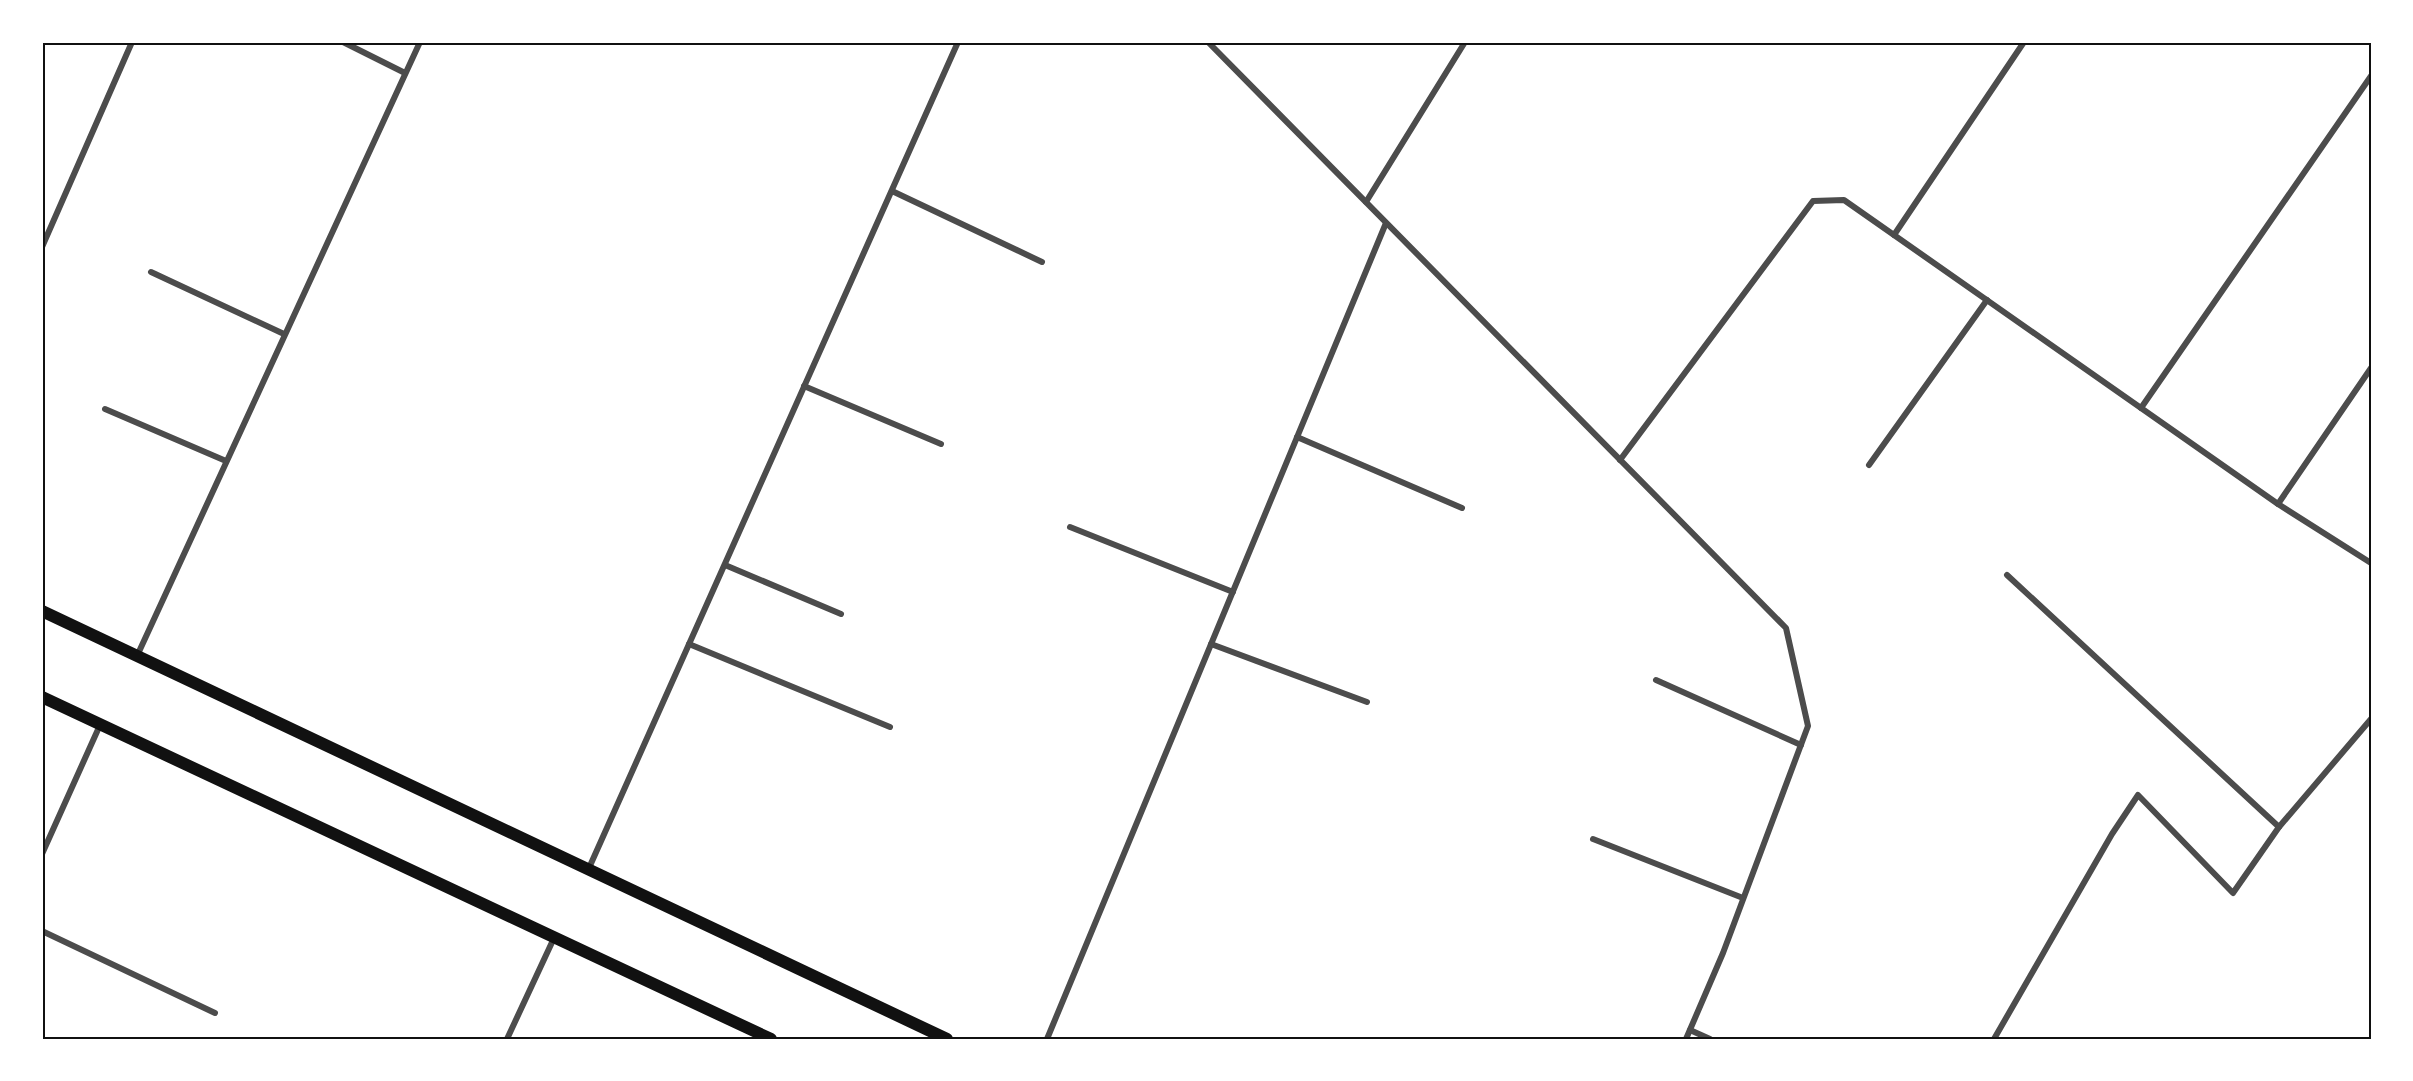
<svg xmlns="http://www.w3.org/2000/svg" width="2413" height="1081" viewBox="0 0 2413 1081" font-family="Figtree,sans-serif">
<rect width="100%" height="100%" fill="#fff"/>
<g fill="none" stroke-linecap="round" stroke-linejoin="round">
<g stroke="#4c4c4c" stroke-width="6">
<path d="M 343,42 L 405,73"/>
<path d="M 1208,42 L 1786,628 L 1808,726 L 1723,953 L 1686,1039"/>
<path d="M 892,191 L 1042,262"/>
<path d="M 1366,202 L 1465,42"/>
<path d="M 1894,235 L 2024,42"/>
<path d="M 42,247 L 132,42"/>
<path d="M 151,272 L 284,334"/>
<path d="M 804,386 L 941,444"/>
<path d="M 2141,408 L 2371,76"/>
<path d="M 105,409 L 226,461"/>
<path d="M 1297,437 L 1462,508"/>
<path d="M 1620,460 L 1813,201 L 1844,200 L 2278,504 L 2371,563"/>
<path d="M 1869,465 L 1987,300"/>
<path d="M 2278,504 L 2371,368"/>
<path d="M 1070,527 L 1233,592"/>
<path d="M 725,565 L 841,614"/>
<path d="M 2007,575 L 2279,827 L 2371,719"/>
<path d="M 689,644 L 890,727"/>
<path d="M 1211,644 L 1367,702"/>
<path d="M 137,656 L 420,42"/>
<path d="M 1656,680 L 1801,745"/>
<path d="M 1593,839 L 1743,898"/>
<path d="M 42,854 L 100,725"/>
<path d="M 589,868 L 958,42"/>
<path d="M 42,931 L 215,1013"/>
<path d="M 1690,1030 L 1710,1039"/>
<path d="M 507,1039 L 554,938"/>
<path d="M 1047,1039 L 1386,223"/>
<path d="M 1994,1039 L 2112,834 L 2138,795 L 2233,893 L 2279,827"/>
</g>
<g stroke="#111" stroke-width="12">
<path d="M 42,611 L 947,1039"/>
<path d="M 42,697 L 771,1039"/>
</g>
</g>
<rect width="2413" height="1081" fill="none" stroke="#ffffff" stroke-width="87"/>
<rect x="44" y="44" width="2326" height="994" fill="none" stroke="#111" stroke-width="2"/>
</svg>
